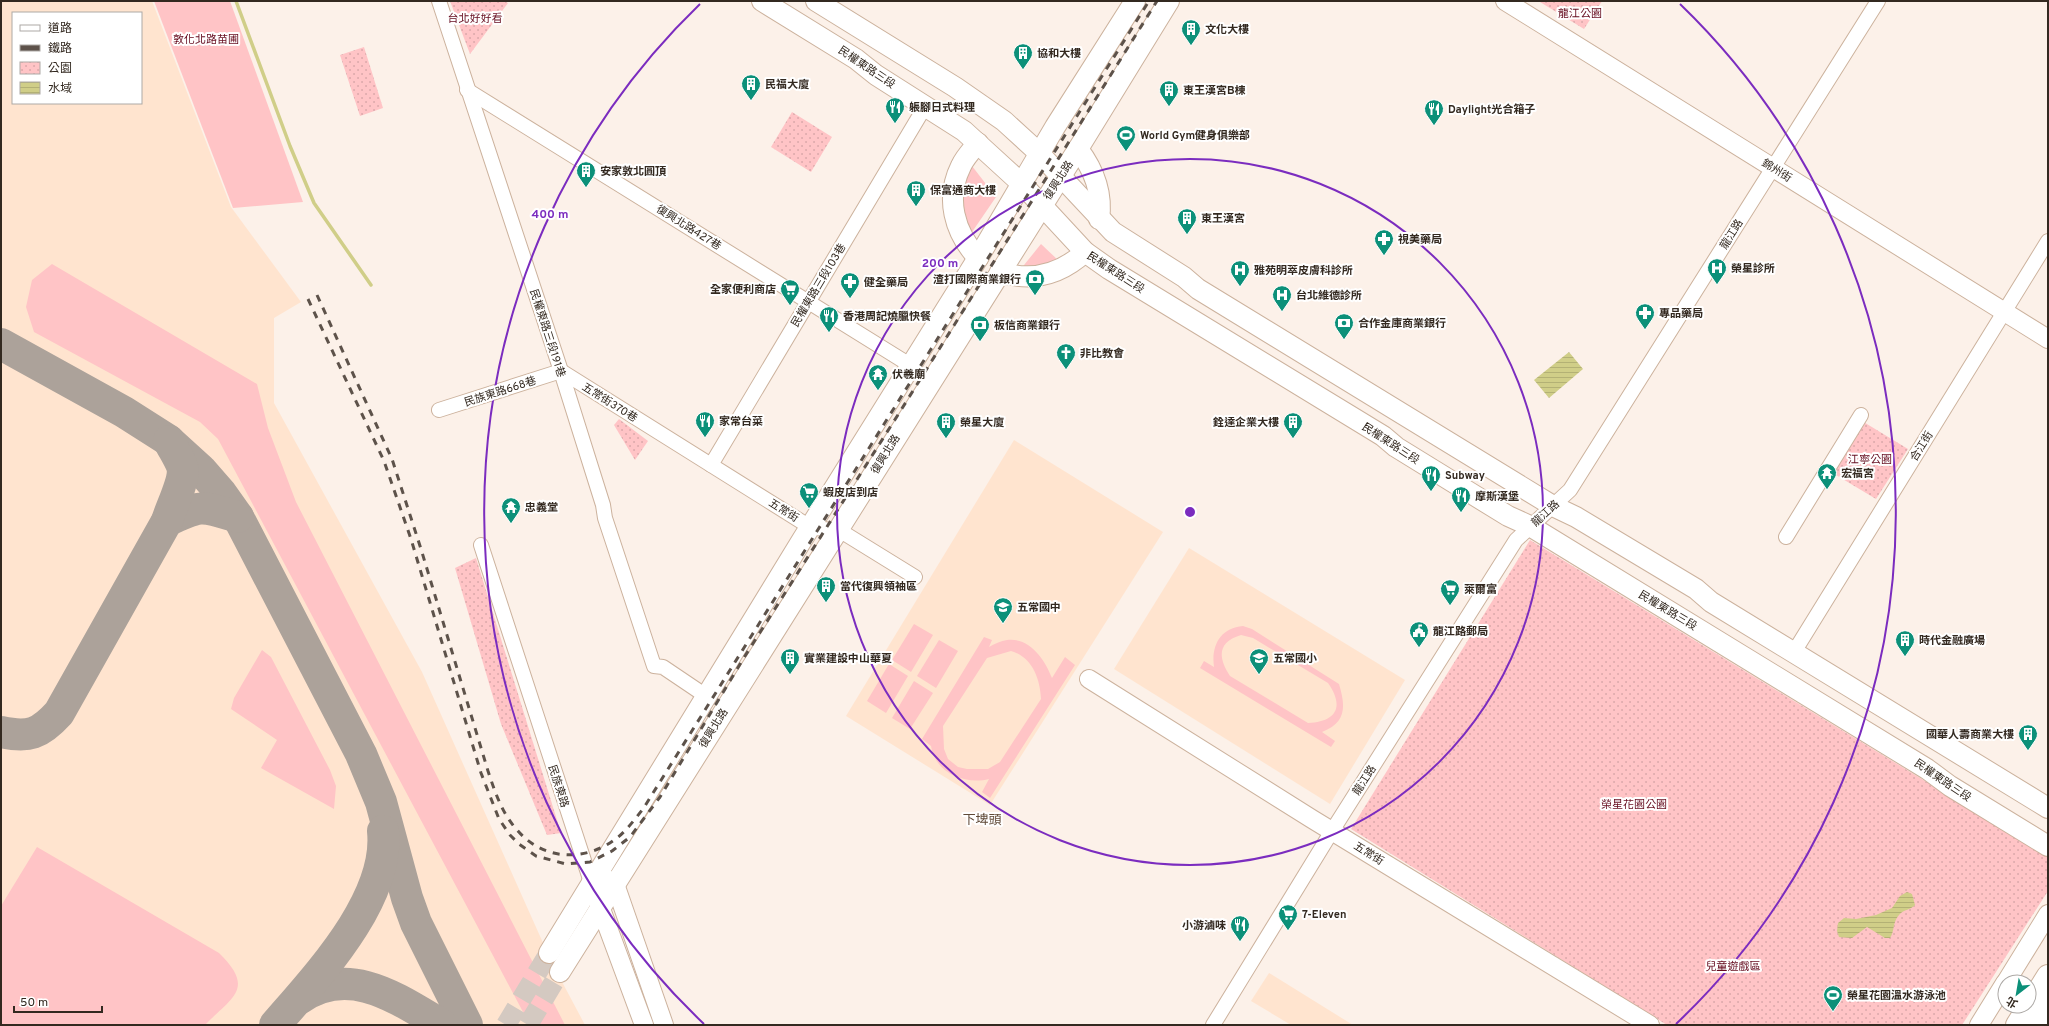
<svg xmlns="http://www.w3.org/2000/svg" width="2049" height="1026" viewBox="0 0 2049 1026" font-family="Overpass,'Noto Sans TC',sans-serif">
<defs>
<pattern id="park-dots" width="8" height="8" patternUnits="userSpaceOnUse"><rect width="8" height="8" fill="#ffc4c6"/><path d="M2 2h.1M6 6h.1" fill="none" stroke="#dba8aa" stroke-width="1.8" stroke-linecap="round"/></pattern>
<pattern id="water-rules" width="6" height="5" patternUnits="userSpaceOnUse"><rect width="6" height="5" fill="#d0ce88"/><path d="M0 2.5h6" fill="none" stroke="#b3b175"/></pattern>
</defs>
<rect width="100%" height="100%" fill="#fcf1e9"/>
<g fill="#ffe4cf" fill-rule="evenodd">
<path d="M 1,1 L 152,1 L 231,207 L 301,302 L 274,318 L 274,403 L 422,672 L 552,963 L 585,1025 L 1,1025 ZM 13,13 L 141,13 L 141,103 L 13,103 Z"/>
<path d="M 1014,440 L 1163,532 L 990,805 L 846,716 Z"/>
<path d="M 1189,548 L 1405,680 L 1330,804 L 1114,669 Z"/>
<path d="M 1269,973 L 1353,1025 L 1291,1025 L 1251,1001 Z"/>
</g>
<g fill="#ffc4c6" fill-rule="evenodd">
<path d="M 154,1 L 230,1 L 303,202 L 233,208 Z"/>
<path d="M 972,166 L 996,197 L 970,235 C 959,202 954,198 972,166 Z"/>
<path d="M 1041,244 L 1060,262 L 1020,270 Z"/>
<path d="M 52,264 L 257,384 L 268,428 L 296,502 L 565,1025 L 530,1025 L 218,439 L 200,422 L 34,332 L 26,307 L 32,280 Z"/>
<path d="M 914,624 L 933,635 L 911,672 L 892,660 Z"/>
<path d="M 1243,626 L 1252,629 L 1339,684 C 1346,707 1346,723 1322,732 L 1335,741 L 1331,747 L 1200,668 L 1204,661 L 1214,667 C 1211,646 1220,628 1243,626 ZM 1241,635 L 1253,638 L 1328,683 C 1345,707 1336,722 1308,723 L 1230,676 C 1218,658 1217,642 1241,635 Z"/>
<path d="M 984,637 L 992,640 L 989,647 C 994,644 1001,641 1007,640 C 1030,637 1045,660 1052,678 L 1065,657 L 1075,665 L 990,798 L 982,792 L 989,779 C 965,785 935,773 931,746 L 922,739 ZM 1011,651 C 1032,657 1040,678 1041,699 L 1000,762 L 988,769 L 967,769 L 958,767 L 948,759 L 944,749 L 943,726 L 987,658 Z"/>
<path d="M 939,640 L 958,651 L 936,688 L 917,676 Z"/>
<path d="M 262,650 L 271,657 L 330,770 L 336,786 L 334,809 L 261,768 L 277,740 L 231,709 L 234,698 Z"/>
<path d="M 889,664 L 908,676 L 886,713 L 867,701 Z"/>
<path d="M 914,681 L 933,693 L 910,729 L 892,718 Z"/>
<path d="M 37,847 L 219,953 C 256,989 232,997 205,1025 L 1,1025 L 1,906 Z"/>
</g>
<g fill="url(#park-dots)">
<path d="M 450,1 L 504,1 L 508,3 L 470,54 Z"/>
<path d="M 1541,1 L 1602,1 L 1584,29 L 1540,2 Z"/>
<path d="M 364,47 L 383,108 L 360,116 L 340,55 Z"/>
<path d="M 792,112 L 832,137 L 811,172 L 771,147 Z"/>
<path d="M 619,419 L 648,441 L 635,460 L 614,425 Z"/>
<path d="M 1862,421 L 1908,449 L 1876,499 L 1831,472 Z"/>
<path d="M 1530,540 L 2048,856 L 2048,891 L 1962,1025 L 1667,1025 L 1351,829 Z"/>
<path d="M 476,558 L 561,833 L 547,835 L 501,724 L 455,568 Z"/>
</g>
<g fill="url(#water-rules)">
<path d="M 1569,352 L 1583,369 L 1549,398 L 1534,380 Z"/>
<path d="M 1907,892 L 1912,894 L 1915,905 C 1911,910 1904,909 1899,915 C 1892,923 1895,931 1890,938 L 1885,938 L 1867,927 L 1852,938 L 1839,937 L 1837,931 L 1838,923 L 1844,918 L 1856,919 L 1876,915 L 1892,908 L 1900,896 Z"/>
</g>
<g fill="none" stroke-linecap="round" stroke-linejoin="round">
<path stroke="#d0ce88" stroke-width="3.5" d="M 236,1 L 290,146 L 314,203 L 371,285"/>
<g stroke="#aca29a" stroke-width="32">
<path d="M 1,344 L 124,412 L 168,440 L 201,470 L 221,493 L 238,517 L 361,754 L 381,802 L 407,898 L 416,923 L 467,1025"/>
<path d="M 167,521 C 203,504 201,506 238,517"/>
<path d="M 1,732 C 29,738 40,734 59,713 L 167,521 C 171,507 186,479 182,466 C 179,458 173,449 169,441"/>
<path d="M 299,999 C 349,963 398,999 442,1025"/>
<path d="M 275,1025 C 317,976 390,900 383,831"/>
</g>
<g stroke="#d4c9c1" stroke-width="20" stroke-dasharray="20 10" stroke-linecap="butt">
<path d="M 506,1025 L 549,953"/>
<path d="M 528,1025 L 560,972"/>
</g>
<g stroke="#ccb29d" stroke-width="16">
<g id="minor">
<path d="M 439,1 L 559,365 L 603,505 L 605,518 L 654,666 L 663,667 L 706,696"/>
<path d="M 467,90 L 910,365"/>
<path d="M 439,410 L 561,371 L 810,527 L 837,531 L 847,535 L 915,577"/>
<path d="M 711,465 L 926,105"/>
<path d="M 1786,537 L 1861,415"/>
<path d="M 481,545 L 591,882"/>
<path d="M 1794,652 L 2048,241"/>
<path d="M 1213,1025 L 1332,831 L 1516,540 L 1570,490 L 1878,1"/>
</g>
</g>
<g stroke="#ccb29d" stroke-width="20">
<g id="tertiary">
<path d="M 1505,1 L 2048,339"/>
<path d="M 1089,679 L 1312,819 L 1650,1025"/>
<path d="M 605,878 L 615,884 L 664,1025"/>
<path d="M 591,882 L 644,1025"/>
<path d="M 2006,982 L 2048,914"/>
<path d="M 1979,1025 L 2005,983"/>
</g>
</g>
<g stroke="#ccb29d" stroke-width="22">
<g id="secondary">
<path d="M 762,1 L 856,59 L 876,75 L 964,131 L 1022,184 L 1085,252 L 1109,269 L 1383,436 L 1396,447 L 1508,516 L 1530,526 L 1927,769 L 1950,786 L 2048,846"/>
<path d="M 816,1 L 955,87 L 1004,121 L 1039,153 L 1113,232 L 1184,277 L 1198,289 L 1553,506 L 1576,517 L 1696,589 L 1711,602 L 2048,808"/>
<path d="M 1078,149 C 1094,170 1103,192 1099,219"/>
<path d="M 978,258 C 954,232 945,198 961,166 C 965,157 972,150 978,143"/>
<path d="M 1000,272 C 1032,282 1060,275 1085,252"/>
<path d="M 549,953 L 802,540 L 978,258 L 1055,127 L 1135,1"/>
<path d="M 560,972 L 1078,149 L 1169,1"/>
</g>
</g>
<g stroke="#ccb29d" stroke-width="24">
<g id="trunk">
<path d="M 2029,1006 L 2048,976"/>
<path d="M 2017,1025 L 2029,1006"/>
<path d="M 2036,1025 L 2048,1005"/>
</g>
</g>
<use href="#minor" stroke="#fff" stroke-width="14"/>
<use href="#tertiary" stroke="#fff" stroke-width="18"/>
<use href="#secondary" stroke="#fff" stroke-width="20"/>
<use href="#trunk" stroke="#fff" stroke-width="22"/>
<g stroke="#5d524a" stroke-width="3" stroke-dasharray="7 7" stroke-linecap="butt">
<path d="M 317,295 L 392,459 L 421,549 L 488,771 C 495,792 502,814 518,831 C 544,861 586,862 617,838 C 627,830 635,819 643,809 L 1149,1"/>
<path d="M 308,299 L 384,461 L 411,539 L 481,773 L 499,819 L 510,835 L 519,844 L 536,856 L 566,864 L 590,862 L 612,851 L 630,837 L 660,797 L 745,656 L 901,410 L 1157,1"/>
</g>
</g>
<g fill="none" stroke="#7b2cbf" stroke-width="2">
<circle cx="1190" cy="512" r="353"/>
<path d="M704 1024A706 706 0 0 1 700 4M1680 4A706 706 0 0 1 1676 1024"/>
</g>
<defs>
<g id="building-pin" transform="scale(1)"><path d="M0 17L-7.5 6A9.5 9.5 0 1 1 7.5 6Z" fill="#0c9079" stroke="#fff"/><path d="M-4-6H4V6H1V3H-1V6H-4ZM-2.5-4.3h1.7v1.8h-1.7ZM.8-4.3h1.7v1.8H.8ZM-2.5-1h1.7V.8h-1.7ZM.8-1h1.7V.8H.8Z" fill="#fff"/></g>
<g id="restaurant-pin" transform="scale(1)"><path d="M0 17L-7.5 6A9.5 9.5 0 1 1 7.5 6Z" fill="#0c9079" stroke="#fff"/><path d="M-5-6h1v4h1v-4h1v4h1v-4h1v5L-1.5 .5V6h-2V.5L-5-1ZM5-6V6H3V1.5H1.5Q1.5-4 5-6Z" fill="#fff"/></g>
<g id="stadium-pin" transform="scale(1)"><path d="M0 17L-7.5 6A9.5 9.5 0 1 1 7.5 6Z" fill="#0c9079" stroke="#fff"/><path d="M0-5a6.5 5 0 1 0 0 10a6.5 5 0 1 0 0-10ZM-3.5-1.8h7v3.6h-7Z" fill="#fff"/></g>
<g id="pharmacy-pin" transform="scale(1)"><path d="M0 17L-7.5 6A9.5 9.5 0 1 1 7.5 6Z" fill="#0c9079" stroke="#fff"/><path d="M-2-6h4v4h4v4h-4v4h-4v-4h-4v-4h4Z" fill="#fff"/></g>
<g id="hospital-pin" transform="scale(1)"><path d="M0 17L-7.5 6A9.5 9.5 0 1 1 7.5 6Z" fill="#0c9079" stroke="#fff"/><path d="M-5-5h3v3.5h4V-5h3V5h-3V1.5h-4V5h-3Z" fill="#fff"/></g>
<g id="bank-pin" transform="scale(1)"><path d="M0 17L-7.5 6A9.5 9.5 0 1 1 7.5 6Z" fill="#0c9079" stroke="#fff"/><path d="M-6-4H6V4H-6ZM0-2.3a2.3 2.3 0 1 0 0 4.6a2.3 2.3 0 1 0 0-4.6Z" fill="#fff"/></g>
<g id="supermarket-pin" transform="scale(1)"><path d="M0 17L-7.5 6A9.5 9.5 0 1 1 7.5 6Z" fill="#0c9079" stroke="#fff"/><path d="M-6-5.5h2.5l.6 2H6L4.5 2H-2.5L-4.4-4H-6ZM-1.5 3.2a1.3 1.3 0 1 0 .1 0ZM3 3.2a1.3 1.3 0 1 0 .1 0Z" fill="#fff"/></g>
<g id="church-pin" transform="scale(1)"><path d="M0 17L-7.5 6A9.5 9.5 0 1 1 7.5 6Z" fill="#0c9079" stroke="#fff"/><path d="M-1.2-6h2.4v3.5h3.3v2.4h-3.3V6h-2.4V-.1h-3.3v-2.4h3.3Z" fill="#fff"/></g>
<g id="temple-pin" transform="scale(1)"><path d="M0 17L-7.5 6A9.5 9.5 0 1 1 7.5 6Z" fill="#0c9079" stroke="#fff"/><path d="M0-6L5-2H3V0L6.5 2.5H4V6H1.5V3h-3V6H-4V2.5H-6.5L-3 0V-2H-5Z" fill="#fff"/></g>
<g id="school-pin" transform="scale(1)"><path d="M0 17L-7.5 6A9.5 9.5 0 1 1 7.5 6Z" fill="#0c9079" stroke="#fff"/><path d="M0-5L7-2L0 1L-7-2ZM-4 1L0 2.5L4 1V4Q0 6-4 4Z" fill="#fff"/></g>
<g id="civic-pin" transform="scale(1)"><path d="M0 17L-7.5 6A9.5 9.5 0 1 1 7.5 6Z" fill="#0c9079" stroke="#fff"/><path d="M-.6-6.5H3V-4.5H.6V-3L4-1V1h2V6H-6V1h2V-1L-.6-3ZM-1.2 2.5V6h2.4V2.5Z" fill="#fff"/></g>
</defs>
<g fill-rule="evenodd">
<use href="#building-pin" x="1191" y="29"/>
<use href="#building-pin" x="1023" y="53"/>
<use href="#building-pin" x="751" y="84"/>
<use href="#building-pin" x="1169" y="90"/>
<use href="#restaurant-pin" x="895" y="107"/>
<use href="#restaurant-pin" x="1434" y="109"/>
<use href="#stadium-pin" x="1126" y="135"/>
<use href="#building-pin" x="586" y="171"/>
<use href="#building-pin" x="916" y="190"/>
<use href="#building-pin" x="1187" y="218"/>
<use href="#pharmacy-pin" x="1384" y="239"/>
<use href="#hospital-pin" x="1717" y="268"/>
<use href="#hospital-pin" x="1240" y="270"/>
<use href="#bank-pin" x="1035" y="279"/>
<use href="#pharmacy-pin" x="850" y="282"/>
<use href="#supermarket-pin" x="790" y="289"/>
<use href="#hospital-pin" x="1282" y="295"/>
<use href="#pharmacy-pin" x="1645" y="313"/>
<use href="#restaurant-pin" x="829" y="316"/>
<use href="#bank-pin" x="1344" y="323"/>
<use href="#bank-pin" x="980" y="325"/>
<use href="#church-pin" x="1066" y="353"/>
<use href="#temple-pin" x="878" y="374"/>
<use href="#restaurant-pin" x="705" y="421"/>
<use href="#building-pin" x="946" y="422"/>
<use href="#building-pin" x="1293" y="422"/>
<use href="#temple-pin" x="1827" y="473"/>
<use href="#restaurant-pin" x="1431" y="475"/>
<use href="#supermarket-pin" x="809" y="492"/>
<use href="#restaurant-pin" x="1461" y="496"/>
<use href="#temple-pin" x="511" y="507"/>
<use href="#building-pin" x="826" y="586"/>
<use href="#supermarket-pin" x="1450" y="589"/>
<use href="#school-pin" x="1003" y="607"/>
<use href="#civic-pin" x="1419" y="631"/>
<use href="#building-pin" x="1905" y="640"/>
<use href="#building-pin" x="790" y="658"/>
<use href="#school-pin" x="1259" y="658"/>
<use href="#building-pin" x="2028" y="734"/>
<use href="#supermarket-pin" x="1288" y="914"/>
<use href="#restaurant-pin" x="1240" y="925"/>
<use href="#stadium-pin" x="1833" y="995"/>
</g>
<g text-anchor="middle" stroke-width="4" stroke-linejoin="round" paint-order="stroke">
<g font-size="11" fill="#650b1e" stroke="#fff">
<text x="1580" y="17">龍江公園</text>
<text x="475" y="22">台北好好看</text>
<text x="206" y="43">敦化北路苗圃</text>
<text x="1870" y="463">江寧公園</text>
<text x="1634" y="808">榮星花園公園</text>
<text x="1733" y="970">兒童遊戲區</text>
</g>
<g font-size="11" font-weight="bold" fill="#332920" stroke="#fff" text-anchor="start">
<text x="1205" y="33">文化大樓</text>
<text x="1037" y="57">協和大樓</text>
<text x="765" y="88">民福大廈</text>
<text x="1183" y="94">東王漢宮B棟</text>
<text x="909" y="111">躼腳日式料理</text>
<text x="1448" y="113">Daylight光合箱子</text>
<text x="1140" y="139">World Gym健身俱樂部</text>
<text x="600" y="175">安家敦北圓頂</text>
<text x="930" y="194">保富通商大樓</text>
<text x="1201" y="222">東王漢宮</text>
<text x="1398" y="243">視美藥局</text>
<text x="1731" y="272">榮星診所</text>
<text x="1254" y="274">雅苑明萃皮膚科診所</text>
<text x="1021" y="283" text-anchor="end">渣打國際商業銀行</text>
<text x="864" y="286">健全藥局</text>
<text x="776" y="293" text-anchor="end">全家便利商店</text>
<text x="1296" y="299">台北維德診所</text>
<text x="1659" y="317">專品藥局</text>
<text x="843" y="320">香港周記燒臘快餐</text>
<text x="1358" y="327">合作金庫商業銀行</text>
<text x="994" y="329">板信商業銀行</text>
<text x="1080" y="357">非比教會</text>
<text x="892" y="378">伏羲廟</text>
<text x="719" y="425">家常台菜</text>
<text x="960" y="426">榮星大廈</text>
<text x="1279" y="426" text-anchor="end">銓達企業大樓</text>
<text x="1841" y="477">宏福宮</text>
<text x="1445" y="479">Subway</text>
<text x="823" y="496">蝦皮店到店</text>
<text x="1475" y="500">摩斯漢堡</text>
<text x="525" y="511">忠義堂</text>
<text x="840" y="590">當代復興領袖區</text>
<text x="1464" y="593">萊爾富</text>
<text x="1017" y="611">五常國中</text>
<text x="1433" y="635">龍江路郵局</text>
<text x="1919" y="644">時代金融廣場</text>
<text x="804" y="662">實業建設中山華夏</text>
<text x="1273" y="662">五常國小</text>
<text x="2014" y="738" text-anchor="end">國華人壽商業大樓</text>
<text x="1302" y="918">7-Eleven</text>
<text x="1226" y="929" text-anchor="end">小游滷味</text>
<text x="1847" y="999">榮星花園溫水游泳池</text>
</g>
<g font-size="11" fill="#332920" stroke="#fff">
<text transform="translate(867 67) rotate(34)" y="4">民權東路三段</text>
<text transform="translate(1777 170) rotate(32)" y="4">錦州街</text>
<text transform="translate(1058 180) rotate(-57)" y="4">復興北路</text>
<text transform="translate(689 227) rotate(32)" y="4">復興北路427巷</text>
<text transform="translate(1731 234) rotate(-58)" y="4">龍江路</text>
<text transform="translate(1116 272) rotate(33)" y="4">民權東路三段</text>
<text transform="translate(818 285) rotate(-59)" y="4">民權東路三段103巷</text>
<text transform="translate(548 333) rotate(72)" y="4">民權東路三段191巷</text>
<text transform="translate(500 391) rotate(-18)" y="4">民族東路668巷</text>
<text transform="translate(610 402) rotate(32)" y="4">五常街370巷</text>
<text transform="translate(1391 443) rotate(33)" y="4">民權東路三段</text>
<text transform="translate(1921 446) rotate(-58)" y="4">合江街</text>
<text transform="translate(885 454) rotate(-58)" y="4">復興北路</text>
<text transform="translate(784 510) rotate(32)" y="4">五常街</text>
<text transform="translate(1545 513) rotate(-42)" y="4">龍江路</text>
<text transform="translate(1668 610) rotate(31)" y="4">民權東路三段</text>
<text transform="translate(713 728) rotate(-58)" y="4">復興北路</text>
<text transform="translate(1364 780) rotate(-57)" y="4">龍江路</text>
<text transform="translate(1943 780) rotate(34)" y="4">民權東路三段</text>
<text transform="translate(559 786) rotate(72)" y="4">民族東路</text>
<text transform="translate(1369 853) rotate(32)" y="4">五常街</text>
</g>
<g font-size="13" fill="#604a38" stroke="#fff">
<text x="982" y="824">下埤頭</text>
</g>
</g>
<circle cx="1190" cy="512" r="6" fill="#7b2cbf" stroke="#fff" stroke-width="2"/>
<g font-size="12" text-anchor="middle" font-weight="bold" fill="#7b2cbf" stroke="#fff" stroke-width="4" stroke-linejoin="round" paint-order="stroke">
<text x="550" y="218">400 m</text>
<text x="940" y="267">200 m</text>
</g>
<rect width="2049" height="1026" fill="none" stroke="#332920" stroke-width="4"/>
<rect x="12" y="12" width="130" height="92" fill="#ffffff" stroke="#ada9a6"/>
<rect x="20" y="25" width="20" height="6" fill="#ffffff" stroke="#ada9a6"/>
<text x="48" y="32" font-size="12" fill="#332920">道路</text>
<rect x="20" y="45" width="20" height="6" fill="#5d524a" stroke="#ada9a6"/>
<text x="48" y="52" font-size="12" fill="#332920">鐵路</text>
<rect x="20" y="62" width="20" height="12" fill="url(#park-dots)" stroke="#ada9a6"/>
<text x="48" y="72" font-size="12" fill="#332920">公園</text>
<rect x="20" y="82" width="20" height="12" fill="url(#water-rules)" stroke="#ada9a6"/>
<text x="48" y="92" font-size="12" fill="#332920">水域</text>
<g transform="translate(2017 994) rotate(211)"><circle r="19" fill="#ffffff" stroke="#ada9a6"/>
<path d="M0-3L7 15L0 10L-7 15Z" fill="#0c9079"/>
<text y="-6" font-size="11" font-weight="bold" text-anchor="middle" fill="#332920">北</text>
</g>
<path d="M14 1006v6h88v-6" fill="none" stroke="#332920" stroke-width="2"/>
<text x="20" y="1006" font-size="12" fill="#332920" stroke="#ffffff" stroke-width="3" paint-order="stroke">50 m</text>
</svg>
